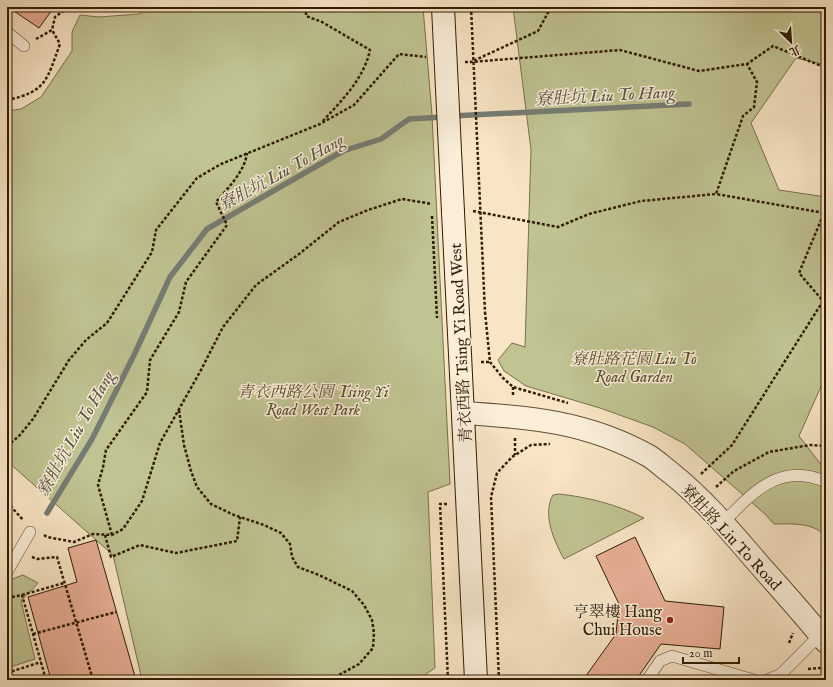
<svg xmlns="http://www.w3.org/2000/svg" width="833" height="687" viewBox="0 0 833 687" font-family="'IM FELL English','Noto Serif TC',serif">
<rect width="100%" height="100%" fill="#f8e5c5"/>
<filter id="stains"><feTurbulence type="fractalNoise" baseFrequency=".005" numOctaves="4"/><feColorMatrix values="0 0 0 0 .2 0 0 0 0 .09 0 0 0 0 .02 0 0 0 .5 -.17"/></filter>
<radialGradient id="worn" r=".72"><stop offset=".6" stop-color="#630" stop-opacity="0"/><stop offset="1" stop-color="#630" stop-opacity=".3"/></radialGradient>
<g fill="#c0c392" stroke="#78704a">
<path d="M 152,7 L 423,7 L 432,115 L 450,484 L 428,492 L 435,668 L 426,674 L 426,680 L 142,680 L 113,555 L 7,461 L 7,111 L 21,109 L 41,97 L 72,51 L 72,32 L 80,15 L 99,17 L 139,14 Z"/>
<path d="M 513,7 L 826,7 L 826,65 L 796,58 L 751,123 L 779,190 L 826,197 L 826,381 L 823,382 L 799,436 L 826,471 L 826,536 C 812,522 792,524 774,524 L 766,515 L 685,444 L 653,427 L 600,408 L 526,386 L 504,371 L 498,360 L 512,343 L 525,347 L 531,150 Z"/>
<path d="M 559,494 C 588,497 618,505 644,518 L 564,559 C 554,541 542,514 553,495 Z"/>
<path d="M 23,575 L 38,583 L 21,601 L 35,659 L 7,668 L 7,581 Z"/>
</g>
<g fill="none" stroke-linecap="round" stroke-linejoin="round">
<g stroke="#767c74" stroke-width="5.5">
<path d="M 452,116 L 689,104"/>
<path d="M 47,513 L 92,439 L 135,353 L 170,277 L 207,229 L 343,151 L 381,139 L 409,119 L 443,117"/>
</g>
</g>
<g fill="#e8af96" stroke="#301d03">
<path d="M 8,7 L 54,7 L 39,28 Z"/>
<path d="M 635,537 L 665,601 L 724,607 L 720,649 L 661,644 L 636,680 L 583,680 L 616,634 L 619,604 L 596,556 Z"/>
<path d="M 96,540 L 136,680 L 51,680 L 28,597 L 77,582 L 68,548 Z"/>
</g>
<g fill="none" stroke-linecap="round" stroke-linejoin="round">
<g stroke="#624f34" stroke-width="12">
<g id="service">
<path d="M 7,32 L 24,46"/>
<path d="M 723,523 C 752,493 780,461 826,482"/>
<path d="M 7,572 L 30,532"/>
<path d="M 647,680 L 660,661 L 672,656 L 754,680"/>
<path d="M 767,680 L 781,674 L 820,635"/>
</g>
</g>
<g stroke="#624f34" stroke-width="24">
<path id="minor" d="M 463,413 C 531,417 588,422 649,456 C 657,461 664,468 671,473 C 701,497 726,526 751,555 C 776,584 802,612 826,642"/>
</g>
<g stroke="#301d03" stroke-width="24">
<path id="secondary" d="M 453,212 L 476,680"/>
</g>
<g stroke="#301d03" stroke-width="2.5" stroke-dasharray="3 2" stroke-linecap="butt">
<path d="M 306,7 L 306,16 L 322,22 L 370,50 C 364,79 341,101 322,122"/>
<path d="M 551,7 L 538,31 L 471,62 L 620,50 L 699,71 L 747,64 L 773,46 L 826,68"/>
<path d="M 36,39 L 52,30 L 55,17 L 69,7"/>
<path d="M 465,62 L 471,62"/>
<path d="M 7,100 C 47,92 47,79 60,44 L 52,30"/>
<path d="M 473,211 L 558,227 L 589,214 L 641,201 L 716,194"/>
<path d="M 485,312 L 490,362 L 503,378 L 513,387 L 568,403"/>
<path d="M 481,362 L 490,362"/>
<path d="M 513,387 L 513,397"/>
<path d="M 179,410 L 184,445 L 191,471 L 197,487 L 211,504 L 234,515 L 264,525 L 281,533 L 290,544 L 292,557 L 298,567 L 319,575 L 352,591 L 364,605 L 372,620 L 374,633 L 373,648 L 359,664 L 339,675 L 333,680"/>
<path d="M 515,438 L 515,455"/>
<path d="M 7,446 L 19,436 L 33,419 L 69,360 L 86,340 L 107,323 L 152,252 L 156,230 L 197,178 L 221,164 L 320,124 L 354,105 L 399,54 L 426,57"/>
<path d="M 701,474 L 732,445 L 823,301 L 799,273 L 824,213 L 716,194 L 743,116 L 754,107 L 757,82 L 747,64"/>
<path d="M 716,487 L 734,471 L 769,452 L 810,445 L 826,446"/>
<path d="M 7,502 L 23,520"/>
<path d="M 447,504 L 440,504 L 448,680"/>
<path d="M 44,535 L 47,537 L 74,542 L 93,534 L 112,535 L 123,529 L 142,501 L 160,443 L 201,370 L 223,327 L 256,285 L 299,254 L 339,222 L 368,210 L 402,199 L 432,204"/>
<path d="M 105,535 L 111,557 L 140,545 L 176,553 L 237,541 L 240,517"/>
<path d="M 112,535 L 98,485 L 103,467 L 106,450 L 147,392 L 150,360 L 179,312 L 186,282 L 227,225 L 216,202 C 228,188 245,171 247,153"/>
<path d="M 32,557 L 37,559 L 57,557 L 93,680"/>
<path d="M 22,595 L 64,583"/>
<path d="M 7,598 L 22,595 L 46,680"/>
<path d="M 33,634 L 116,612"/>
<path d="M 789,643 L 793,633"/>
<path d="M 808,669 L 820,668 L 826,676"/>
<path d="M 7,673 L 41,662"/>
<path d="M 499,680 L 491,497 L 497,473 L 512,457 L 531,445 L 550,444"/>
</g>
<use href="#service" stroke="#faeed9" stroke-width="11"/>
<use href="#minor" stroke="#faeed9" stroke-width="22"/>
<use href="#secondary" stroke="#faeed9" stroke-width="22"/>
<g stroke="#301d03" stroke-width="24" stroke-linecap="butt">
<path id="secondary-bridge" d="M 443,7 L 453,212"/>
</g>
<g stroke="#301d03" stroke-width="2.5" stroke-dasharray="3 2" stroke-linecap="butt">
<path d="M 471,7 L 485,312"/>
<path d="M 432,216 L 437,318"/>
</g>
<use href="#secondary-bridge" stroke="#faeed9" stroke-width="22"/>
</g>
<circle fill="#8f2418" stroke="#faeed9" stroke-width="1.5" cx="670" cy="620" r="4"/>
<g text-anchor="middle" stroke-width="3" stroke-linejoin="round" paint-order="stroke">
<g font-size="16" fill="#301d03" stroke="#faeed9">
<text transform="translate(460 343) rotate(-93)" y="6">青衣西路 Tsing Yi Road West</text>
<text transform="translate(732 537) rotate(47)" y="6">寮肚路 Liu To Road</text>
</g>
<g font-size="16" font-style="italic" fill="#5b4f2e" stroke="#faeed9">
<text x="634" y="364">寮肚路花園 Liu To<tspan x="634" dy="18">Road Garden</tspan></text>
<text x="313" y="397">青衣西路公園 Tsing Yi<tspan x="313" dy="18">Road West Park</tspan></text>
</g>
<g font-size="16" fill="#301d03" stroke="#faeed9" text-anchor="end">
<text x="662" y="617">亨翠樓 Hang<tspan x="662" dy="18">Chui House</tspan></text>
</g>
<g font-size="17" font-style="italic" fill="#595545" stroke="#faeed9">
<text transform="translate(605 95) rotate(-3)" y="6">寮肚坑 Liu To Hang</text>
<text transform="translate(281 172) rotate(-29)" y="6">寮肚坑 Liu To Hang</text>
<text transform="translate(75 433) rotate(-61)" y="6">寮肚坑 Liu To Hang</text>
</g>
</g>
<rect width="833" height="687" fill="none" stroke="#f8e5c5" stroke-width="24"/>
<rect x="8" y="8" width="817" height="671" fill="none" stroke="#301d03" stroke-width="2"/>
<rect x="12" y="12" width="809" height="663" fill="none" stroke="#301d03"/>
<g transform="translate(791 42) rotate(155)" stroke="#faeed9" stroke-width="3" paint-order="stroke">
<path d="M0-3L7 15L0 10L-7 15Z" fill="#301d03"/>
<text y="-6" font-size="11" font-weight="bold" text-anchor="middle" fill="#301d03">北</text>
</g>
<path d="M683 657v6h56v-6" fill="none" stroke="#301d03" stroke-width="2"/>
<text x="689" y="657" font-size="12" fill="#301d03" stroke="#faeed9" stroke-width="3" paint-order="stroke">20 m</text>
<rect width="100%" height="100%" filter="url(#stains)"/>
<rect width="100%" height="100%" fill="url(#worn)"/>
</svg>
